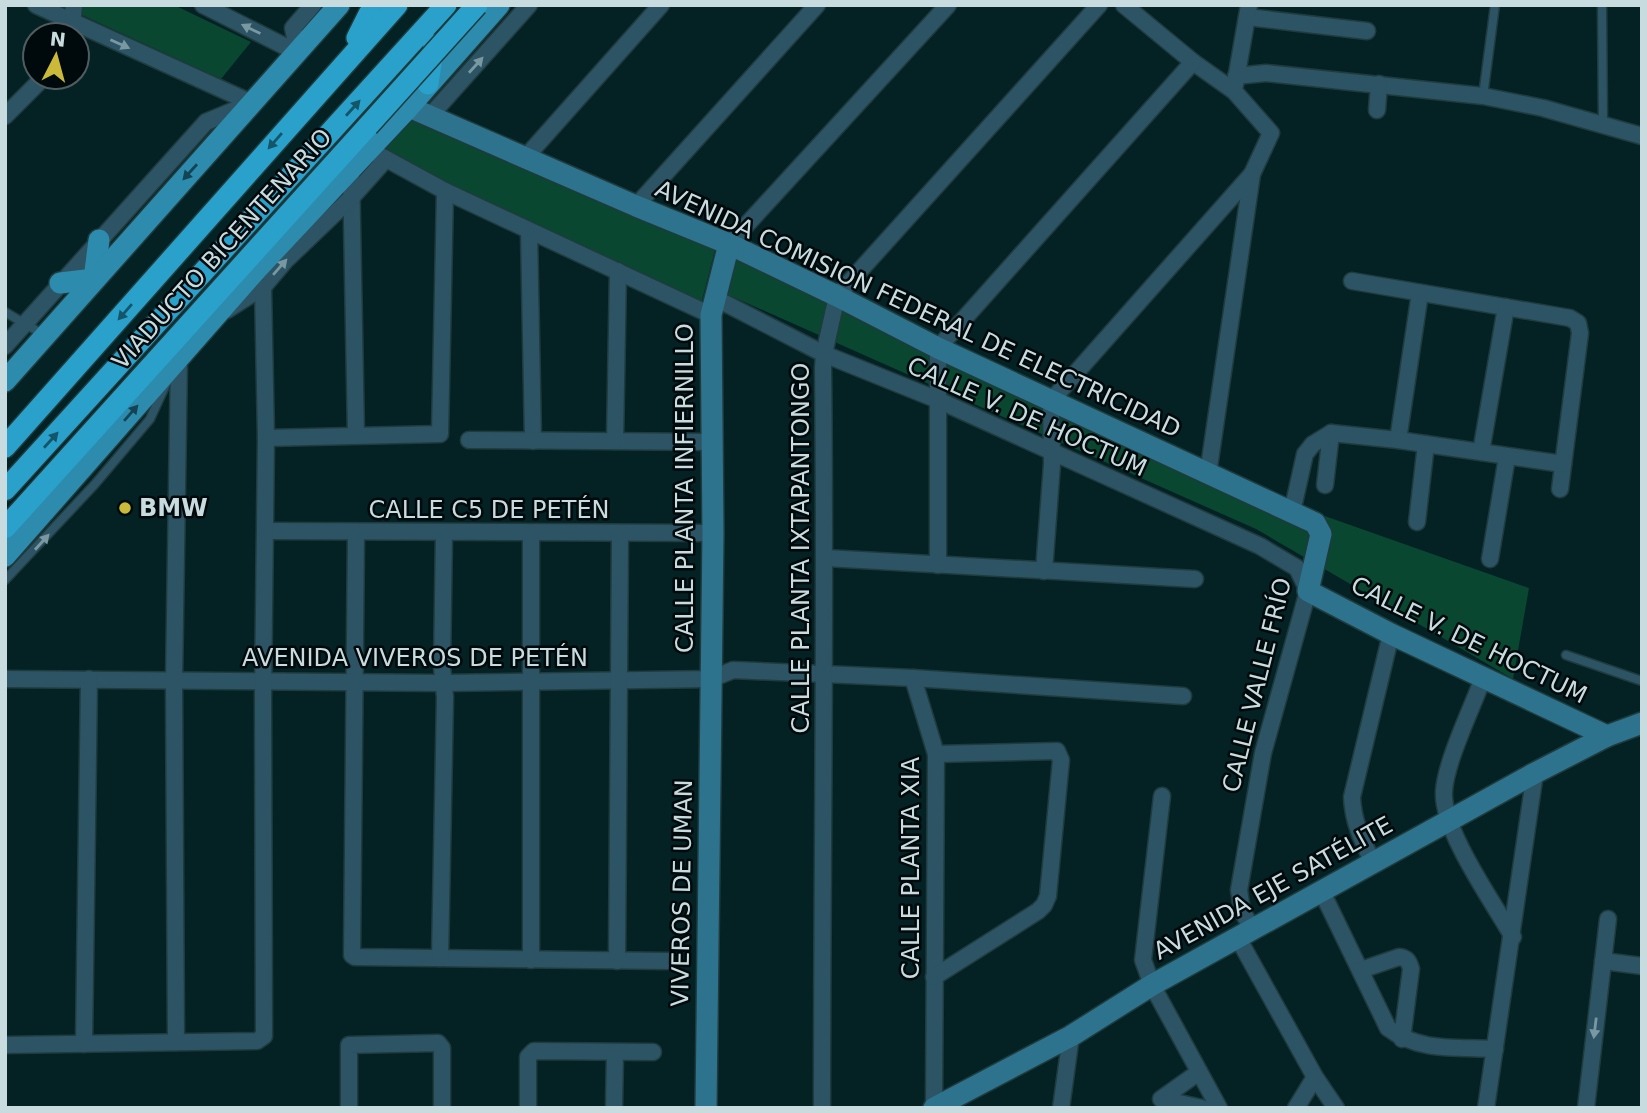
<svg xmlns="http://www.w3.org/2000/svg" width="1647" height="1113" viewBox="0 0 1647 1113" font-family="'DejaVu Sans',sans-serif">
<rect width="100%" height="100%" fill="#042124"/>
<g fill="#094731">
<path d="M 60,5 L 174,5 L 251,42 L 221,79 Z"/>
<path d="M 409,107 L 715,250 L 700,308 L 361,158 Z"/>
<path d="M 735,246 L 1251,490 L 1529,588 L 1513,679 L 1256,529 L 724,293 Z"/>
</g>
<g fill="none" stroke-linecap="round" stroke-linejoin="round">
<g stroke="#1f3b3e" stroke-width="11">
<g id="lane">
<path d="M 1602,5 L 1603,125"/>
<path d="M 1483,96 L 1495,5"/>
<path d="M 5,312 L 44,335"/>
<path d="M 5,580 L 95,484 L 150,419 L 167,382"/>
<path d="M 1566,655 L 1642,681"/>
</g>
</g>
<g stroke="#1f3b3e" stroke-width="19">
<g id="street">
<path d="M 36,5 L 252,103"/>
<path d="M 203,5 L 298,53"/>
<path d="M 1124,5 L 1193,62 L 1234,91 L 1271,133 L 1252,174 L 1208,474"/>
<path d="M 1247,17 L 1367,31"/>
<path d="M 71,35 L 74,5"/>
<path d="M 298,53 L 293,28 L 313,5"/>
<path d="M 1236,76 L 1266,73 L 1483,96 L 1543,108 L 1642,136"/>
<path d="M 1235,85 L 1249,5"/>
<path d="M 1377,110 L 1379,84"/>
<path d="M 5,116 L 44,77"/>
<path d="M 430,116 L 529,5"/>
<path d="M 368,149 L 445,191 L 711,315"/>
<path d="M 525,158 L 661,5"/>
<path d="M 351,168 L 356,435"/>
<path d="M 636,206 L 817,5"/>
<path d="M 529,231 L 533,441"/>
<path d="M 729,244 L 948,5"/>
<path d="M 1352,281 L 1570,318 L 1578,323 L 1580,333 L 1560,489"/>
<path d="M 715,298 L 824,354 L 938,400 L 1260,546 L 1297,568 L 1308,591 L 1263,753 L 1239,890 L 1242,911 L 1253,930"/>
<path d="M 227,310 L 263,287 L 285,261 L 353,196 L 386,159"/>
<path d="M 5,346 L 206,122 L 249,104"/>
<path d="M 266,438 L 440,434 L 445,191"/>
<path d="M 469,440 L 712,442"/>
<path d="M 1398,440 L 1420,293"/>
<path d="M 615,441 L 618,271"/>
<path d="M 1481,452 L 1506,307"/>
<path d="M 1325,485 L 1331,433"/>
<path d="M 1292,512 L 1305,454 L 1313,444 L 1331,433 L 1398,440 L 1563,464"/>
<path d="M 1417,522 L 1426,444"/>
<path d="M 266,531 L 713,533"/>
<path d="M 356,533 L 352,955 L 355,957 L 668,961"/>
<path d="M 826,558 L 1195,579"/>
<path d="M 1490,559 L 1507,457"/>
<path d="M 938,565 L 938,348 L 1193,62"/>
<path d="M 1044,571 L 1052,464 L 1051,401 L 1252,174"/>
<path d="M 913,678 L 936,754 L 934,1108"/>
<path d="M 1483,678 C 1472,708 1446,761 1444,791 C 1441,829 1493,902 1513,937"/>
<path d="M 5,679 L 443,683 L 711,679 L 733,670 L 913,678 L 1183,696"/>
<path d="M 1162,796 L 1143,960 L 1152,985 L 1219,1108"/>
<path d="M 1373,863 C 1362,840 1353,822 1352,797 L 1391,634"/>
<path d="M 1322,892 L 1388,1028 C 1419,1052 1456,1047 1495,1049"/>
<path d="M 1238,938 L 1315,1077 L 1336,1108"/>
<path d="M 440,958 L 445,697 L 442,667 L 444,533"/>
<path d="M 531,960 L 531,533"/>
<path d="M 617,961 L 620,533"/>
<path d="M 1603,961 L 1642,966"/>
<path d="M 1361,970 L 1399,957 C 1407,958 1409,961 1411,969 L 1402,1039"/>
<path d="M 934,977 L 1038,911 L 1044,905 L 1048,896 L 1061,760 L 1057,751 L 936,754"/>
<path d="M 176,1042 L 174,681 L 179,359"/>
<path d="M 84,1044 L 89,679"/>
<path d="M 5,1045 L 257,1041 L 264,1036 L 263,696 L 266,438 L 263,287"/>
<path d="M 1199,1072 L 1161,1099 L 1202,1108"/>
<path d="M 349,1108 L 349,1045 L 438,1043 L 442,1048 L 442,1108"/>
<path d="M 528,1108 L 528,1057 L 534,1051 L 653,1052"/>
<path d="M 614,1108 L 615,1052"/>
<path d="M 822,1108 C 822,861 826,615 823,368 L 824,354 L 837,296 L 1099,5"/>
<path d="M 1061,1108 L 1071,1036"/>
<path d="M 1296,1108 L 1315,1077"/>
<path d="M 1486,1108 L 1535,773"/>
<path d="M 1586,1108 L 1608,919"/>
</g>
</g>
<g stroke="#1f3b3e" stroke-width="24">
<g id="secondary">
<path d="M 409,107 L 636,206 L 729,244 L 837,296 L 938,348 L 1315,523 L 1321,534 L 1308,591 L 1391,634 L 1607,736"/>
<path d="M 706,1108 L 713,533 L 711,315 L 729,244"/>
<path d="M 934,1108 L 1071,1036 L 1152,985 L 1535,773 L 1607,736 L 1642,723"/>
</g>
</g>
<g stroke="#1f3b3e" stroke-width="24">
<g id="primary">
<path d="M 60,283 L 94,279 L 99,240"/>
<path d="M 5,381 L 339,5"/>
<path d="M 5,556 L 257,269 L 409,107 L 499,5"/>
</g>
</g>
<g stroke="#1f3b3e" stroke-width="24">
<g id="highway">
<path d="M 357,38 L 369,14 L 377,5"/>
<path d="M 428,84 L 434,45"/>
<path d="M 5,447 L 397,5"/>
<path d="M 5,490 L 446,5"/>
<path d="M 5,528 L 368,126"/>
</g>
</g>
<use href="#lane" stroke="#2c5464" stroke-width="8"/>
<use href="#street" stroke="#2c5464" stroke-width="16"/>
<use href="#secondary" stroke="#2e738d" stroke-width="21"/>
<use href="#primary" stroke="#2d8bad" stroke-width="21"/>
<use href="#highway" stroke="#29a1ca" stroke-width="21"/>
<g stroke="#1f3b3e" stroke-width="24" stroke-linecap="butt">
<path id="highway-bridge" d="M 368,126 L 477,5"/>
</g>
<use href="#highway-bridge" stroke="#29a1ca" stroke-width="21"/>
</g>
<defs><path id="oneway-solid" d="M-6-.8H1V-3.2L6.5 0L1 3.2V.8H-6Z" transform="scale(1.75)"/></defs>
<g fill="#7a98a2">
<use href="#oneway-solid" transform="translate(251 29) rotate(-154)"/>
<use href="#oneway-solid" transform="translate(120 44) rotate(24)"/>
<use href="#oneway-solid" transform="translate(476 65) rotate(-48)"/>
<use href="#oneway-solid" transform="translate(280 267) rotate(-49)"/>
<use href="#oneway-solid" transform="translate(42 542) rotate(-48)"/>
<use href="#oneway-solid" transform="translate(1595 1028) rotate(97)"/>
</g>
<g fill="#14556a">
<use href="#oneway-solid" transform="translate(353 108) rotate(-48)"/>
<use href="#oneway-solid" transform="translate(275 141) rotate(131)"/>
<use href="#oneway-solid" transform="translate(125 312) rotate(131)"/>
<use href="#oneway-solid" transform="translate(51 440) rotate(-48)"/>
</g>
<g fill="#144454">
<use href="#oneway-solid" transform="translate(190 172) rotate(132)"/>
<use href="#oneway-solid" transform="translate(131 413) rotate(-49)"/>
</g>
<circle fill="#cbb939" stroke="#00090b" stroke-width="2.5" cx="125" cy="508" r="7"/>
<g text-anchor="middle" stroke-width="5" stroke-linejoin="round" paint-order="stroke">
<g font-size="24" fill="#c8dcdf" stroke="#00090b">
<text transform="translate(222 249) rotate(-48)" y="8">VIADUCTO BICENTENARIO</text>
<text transform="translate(918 309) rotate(25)" y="8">AVENIDA COMISION FEDERAL DE ELECTRICIDAD</text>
<text transform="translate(1027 417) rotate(24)" y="8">CALLE V. DE HOCTUM</text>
<text transform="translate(685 488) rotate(-90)" y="8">CALLE PLANTA INFIERNILLO</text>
<text x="489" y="518">CALLE C5 DE PETÉN</text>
<text transform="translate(801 548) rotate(-90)" y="8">CALLE PLANTA IXTAPANTONGO</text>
<text transform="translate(1469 640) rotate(26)" y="8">CALLE V. DE HOCTUM</text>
<text x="415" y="666">AVENIDA VIVEROS DE PETÉN</text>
<text transform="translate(1257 685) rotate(-76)" y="8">CALLE VALLE FRÍO</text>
<text transform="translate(911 868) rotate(-90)" y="8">CALLE PLANTA XIA</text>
<text transform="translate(1273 888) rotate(-29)" y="8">AVENIDA EJE SATÉLITE</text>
<text transform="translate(682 893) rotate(-89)" y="8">VIVEROS DE UMAN</text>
</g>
<g font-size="24" font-weight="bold" fill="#c8dcdf" stroke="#00090b" text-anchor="start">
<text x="139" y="516">BMW</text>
</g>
</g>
<rect width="1647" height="1113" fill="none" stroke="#c8dcdf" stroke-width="14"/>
<g transform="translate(56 56) rotate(6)"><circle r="33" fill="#00090b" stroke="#505d60" stroke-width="2"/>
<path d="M0-5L12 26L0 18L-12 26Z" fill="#cbb939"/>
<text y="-10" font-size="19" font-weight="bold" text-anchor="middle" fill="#c8dcdf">N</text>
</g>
</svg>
